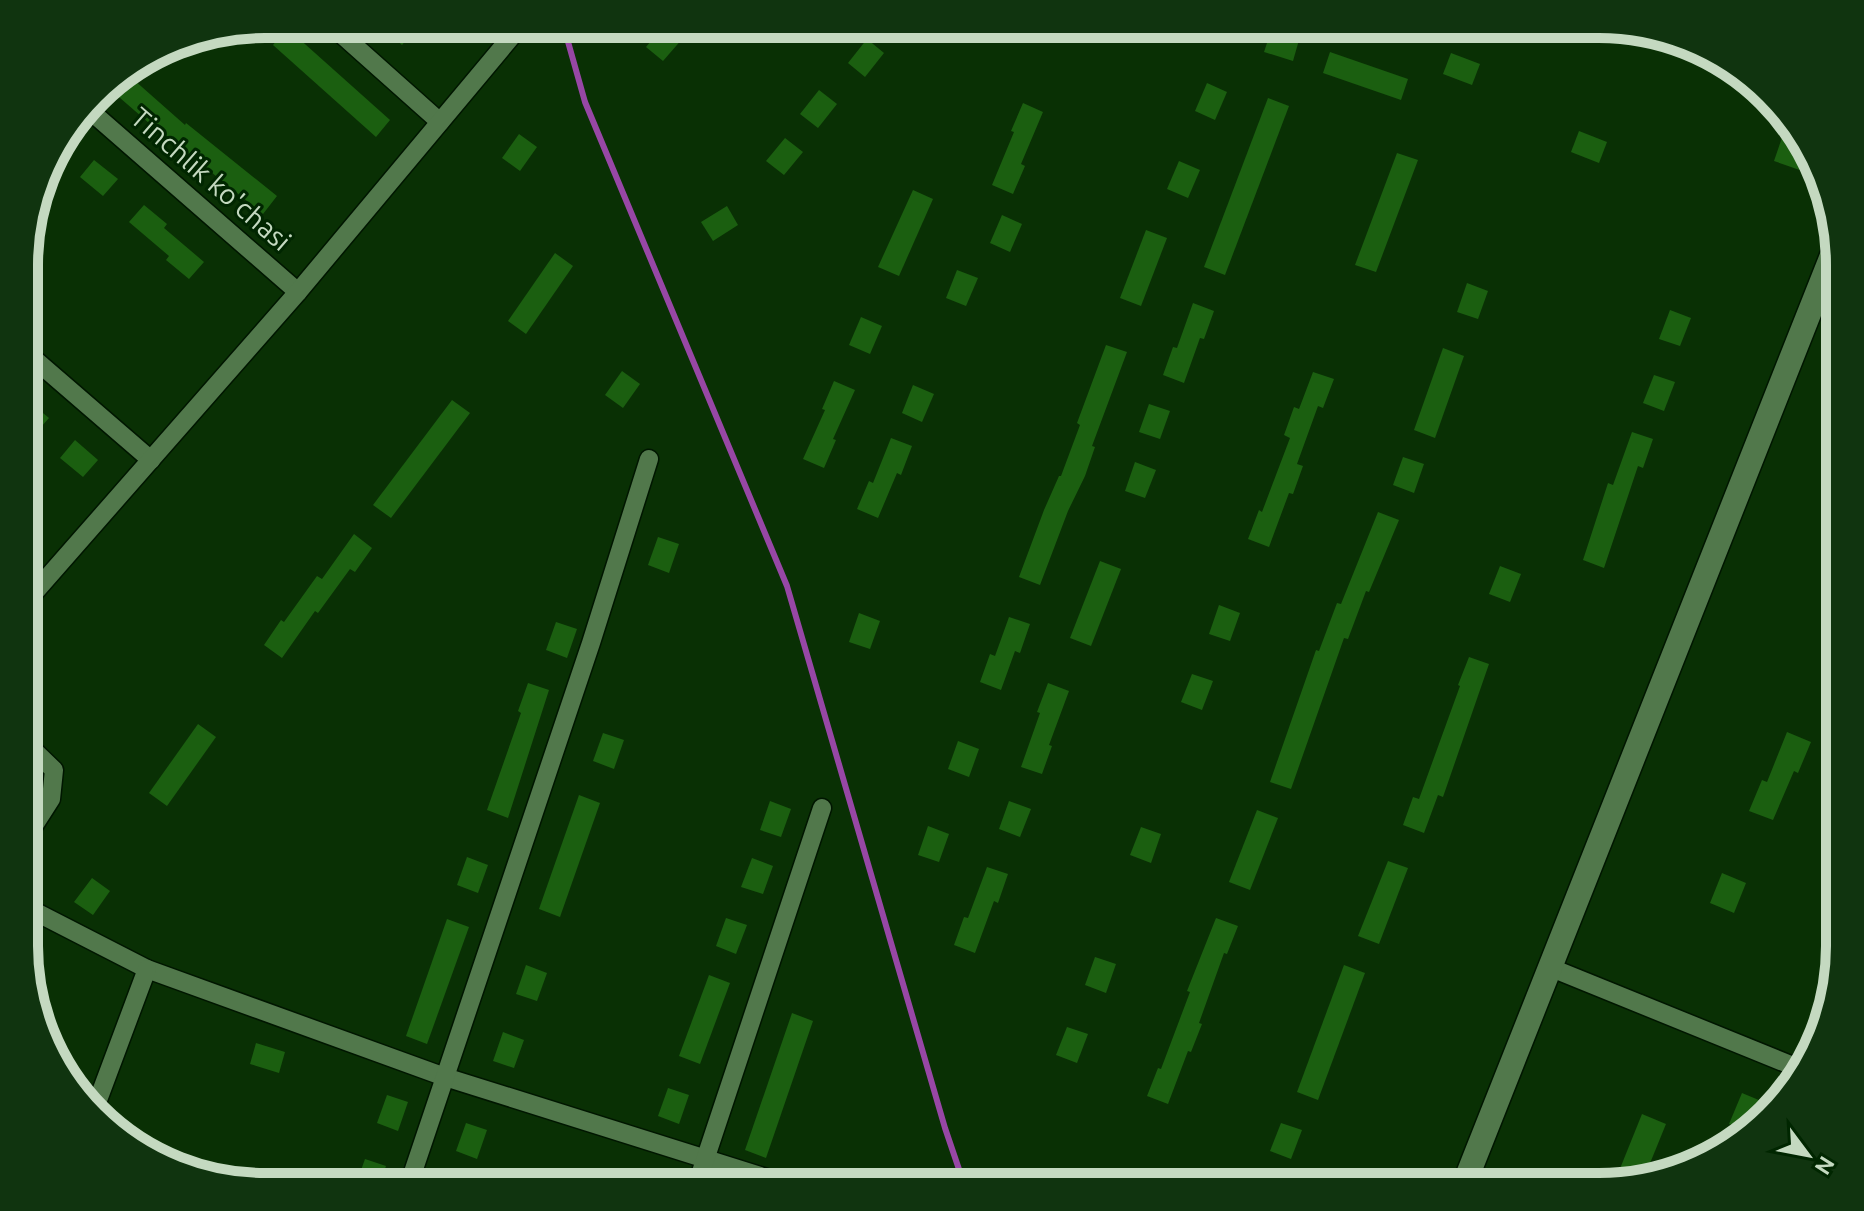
<svg xmlns="http://www.w3.org/2000/svg" width="1864" height="1211" viewBox="0 0 1864 1211" font-family="Ubuntu,sans-serif">
<rect width="100%" height="100%" fill="#093004"/>
<g fill="none" stroke-linecap="round" stroke-linejoin="round">
<path stroke="#9747a5" stroke-width="6" d="M 563,24 L 585,102 L 787,586 L 945,1128 L 965,1187"/>
</g>
<g fill="#1b5f10">
<path d="M 378,24 L 420,24 L 402,45 Z"/>
<path d="M 665,24 L 683,38 L 663,61 L 646,47 Z"/>
<path d="M 1190,24 L 1238,24 L 1229,42 Z"/>
<path d="M 287,28 L 390,120 L 376,137 L 273,45 Z"/>
<path d="M 1271,31 L 1299,40 L 1293,61 L 1264,52 Z"/>
<path d="M 867,39 L 884,53 L 865,77 L 848,63 Z"/>
<path d="M 1330,52 L 1408,79 L 1401,100 L 1323,73 Z"/>
<path d="M 1451,53 L 1480,64 L 1472,85 L 1443,74 Z"/>
<path d="M 125,72 L 185,125 L 186,123 L 277,196 L 263,214 L 165,135 L 164,136 L 105,85 Z"/>
<path d="M 1207,83 L 1227,92 L 1215,120 L 1195,111 Z"/>
<path d="M 819,90 L 837,104 L 818,128 L 800,114 Z"/>
<path d="M 1268,98 L 1289,106 L 1225,275 L 1204,267 Z"/>
<path d="M 1023,103 L 1043,112 L 1021,164 L 1025,166 L 1013,194 L 992,185 L 1014,132 L 1011,131 Z"/>
<path d="M 1787,123 L 1808,145 L 1817,176 L 1774,161 Z"/>
<path d="M 1579,131 L 1607,142 L 1599,163 L 1571,152 Z"/>
<path d="M 519,134 L 537,147 L 520,171 L 502,158 Z"/>
<path d="M 785,138 L 803,152 L 784,175 L 766,161 Z"/>
<path d="M 1397,153 L 1418,160 L 1376,272 L 1355,265 Z"/>
<path d="M 94,160 L 118,179 L 103,196 L 80,177 Z"/>
<path d="M 1179,161 L 1200,170 L 1188,198 L 1167,189 Z"/>
<path d="M 913,190 L 933,199 L 899,276 L 878,267 Z"/>
<path d="M 144,205 L 167,224 L 164,228 L 204,262 L 189,279 L 166,260 L 169,256 L 129,222 Z"/>
<path d="M 727,206 L 738,225 L 713,241 L 701,222 Z"/>
<path d="M 1002,215 L 1022,224 L 1010,252 L 990,243 Z"/>
<path d="M 1146,230 L 1167,238 L 1141,306 L 1120,298 Z"/>
<path d="M 555,253 L 573,266 L 526,334 L 508,321 Z"/>
<path d="M 957,270 L 978,278 L 966,306 L 946,298 Z"/>
<path d="M 1467,283 L 1488,291 L 1478,319 L 1457,312 Z"/>
<path d="M 1193,303 L 1214,311 L 1204,339 L 1200,338 L 1184,383 L 1163,375 L 1173,347 L 1177,348 Z"/>
<path d="M 1670,310 L 1691,318 L 1680,346 L 1659,339 Z"/>
<path d="M 861,317 L 882,326 L 870,354 L 849,345 Z"/>
<path d="M 1106,345 L 1127,352 L 1092,446 L 1095,447 L 1085,476 L 1068,511 L 1040,585 L 1019,577 L 1044,510 L 1059,476 L 1061,476 L 1080,425 L 1077,423 Z"/>
<path d="M 1443,348 L 1464,356 L 1435,438 L 1414,430 Z"/>
<path d="M 622,371 L 640,384 L 623,408 L 605,395 Z"/>
<path d="M 1313,372 L 1334,379 L 1323,408 L 1318,406 L 1297,464 L 1303,466 L 1293,494 L 1289,493 L 1269,547 L 1248,539 L 1259,510 L 1262,512 L 1290,438 L 1284,435 L 1294,407 L 1299,409 Z"/>
<path d="M 1654,375 L 1675,382 L 1664,411 L 1643,403 Z"/>
<path d="M 834,381 L 855,390 L 833,439 L 836,440 L 824,468 L 803,459 L 825,410 L 822,409 Z"/>
<path d="M 913,385 L 934,394 L 922,422 L 902,413 Z"/>
<path d="M 26,399 L 49,418 L 34,435 L 26,429 Z"/>
<path d="M 452,400 L 470,413 L 391,518 L 373,505 Z"/>
<path d="M 1149,404 L 1170,411 L 1160,439 L 1139,432 Z"/>
<path d="M 1632,432 L 1653,439 L 1643,468 L 1638,466 L 1604,568 L 1583,560 L 1608,483 L 1613,485 Z"/>
<path d="M 891,438 L 912,446 L 901,475 L 897,473 L 878,518 L 857,509 L 869,481 L 873,483 Z"/>
<path d="M 75,440 L 98,460 L 83,477 L 60,458 Z"/>
<path d="M 1403,457 L 1424,464 L 1414,493 L 1393,485 Z"/>
<path d="M 1135,462 L 1156,470 L 1145,498 L 1125,491 Z"/>
<path d="M 1378,512 L 1399,520 L 1369,592 L 1366,591 L 1348,639 L 1344,638 L 1291,789 L 1270,782 L 1316,650 L 1319,651 L 1337,603 L 1341,604 Z"/>
<path d="M 354,534 L 372,548 L 355,572 L 350,569 L 318,613 L 315,611 L 282,658 L 264,645 L 281,620 L 284,622 L 317,576 L 322,579 Z"/>
<path d="M 658,537 L 679,544 L 669,573 L 648,565 Z"/>
<path d="M 1100,561 L 1121,569 L 1091,646 L 1070,638 Z"/>
<path d="M 1500,566 L 1521,574 L 1510,602 L 1489,594 Z"/>
<path d="M 1219,605 L 1240,613 L 1230,641 L 1209,634 Z"/>
<path d="M 859,613 L 880,621 L 870,649 L 849,642 Z"/>
<path d="M 1009,617 L 1030,624 L 1020,653 L 1015,651 L 1001,690 L 980,682 L 990,654 L 995,656 Z"/>
<path d="M 556,622 L 577,629 L 567,658 L 546,650 Z"/>
<path d="M 1469,657 L 1489,664 L 1443,797 L 1438,795 L 1424,833 L 1403,825 L 1413,797 L 1419,799 L 1460,686 L 1458,685 Z"/>
<path d="M 1192,674 L 1213,681 L 1202,710 L 1181,702 Z"/>
<path d="M 528,683 L 549,690 L 508,818 L 487,810 L 521,713 L 518,711 Z"/>
<path d="M 1048,683 L 1069,691 L 1049,745 L 1052,746 L 1042,774 L 1021,767 L 1040,713 L 1037,712 Z"/>
<path d="M 198,724 L 216,737 L 167,806 L 149,793 Z"/>
<path d="M 1787,732 L 1811,742 L 1798,773 L 1794,771 L 1773,820 L 1749,811 L 1762,780 L 1767,782 Z"/>
<path d="M 603,733 L 624,740 L 614,769 L 593,761 Z"/>
<path d="M 958,741 L 979,749 L 969,777 L 948,769 Z"/>
<path d="M 579,795 L 600,803 L 560,917 L 539,909 Z"/>
<path d="M 770,801 L 791,809 L 781,837 L 760,830 Z"/>
<path d="M 1009,801 L 1031,809 L 1020,837 L 999,829 Z"/>
<path d="M 1257,810 L 1278,818 L 1250,890 L 1229,882 Z"/>
<path d="M 928,826 L 949,834 L 939,862 L 918,855 Z"/>
<path d="M 1141,827 L 1161,834 L 1151,863 L 1130,855 Z"/>
<path d="M 467,857 L 488,865 L 478,893 L 457,885 Z"/>
<path d="M 752,858 L 773,866 L 763,894 L 741,887 Z"/>
<path d="M 1388,861 L 1408,868 L 1379,944 L 1358,936 Z"/>
<path d="M 987,867 L 1008,874 L 998,903 L 994,901 L 975,953 L 954,945 L 964,917 L 968,918 Z"/>
<path d="M 1722,873 L 1746,883 L 1734,913 L 1710,903 Z"/>
<path d="M 92,878 L 110,891 L 93,915 L 74,902 Z"/>
<path d="M 726,918 L 747,925 L 736,954 L 716,946 Z"/>
<path d="M 1216,918 L 1238,926 L 1227,954 L 1224,953 L 1199,1023 L 1202,1024 L 1191,1052 L 1188,1051 L 1168,1104 L 1147,1096 L 1158,1068 L 1161,1069 L 1190,992 L 1187,991 Z"/>
<path d="M 447,919 L 469,927 L 427,1044 L 406,1036 Z"/>
<path d="M 1095,957 L 1116,964 L 1106,993 L 1085,985 Z"/>
<path d="M 526,965 L 547,973 L 537,1001 L 516,994 Z"/>
<path d="M 1344,965 L 1365,973 L 1318,1100 L 1297,1092 Z"/>
<path d="M 709,975 L 730,983 L 700,1064 L 679,1056 Z"/>
<path d="M 792,1013 L 813,1021 L 766,1158 L 745,1150 Z"/>
<path d="M 1067,1027 L 1088,1034 L 1077,1063 L 1056,1055 Z"/>
<path d="M 503,1032 L 524,1040 L 514,1068 L 493,1061 Z"/>
<path d="M 256,1043 L 285,1052 L 279,1073 L 250,1064 Z"/>
<path d="M 668,1088 L 689,1095 L 679,1124 L 658,1116 Z"/>
<path d="M 1742,1093 L 1766,1103 L 1760,1117 L 1745,1130 L 1729,1124 Z"/>
<path d="M 387,1095 L 408,1102 L 398,1131 L 377,1123 Z"/>
<path d="M 1642,1114 L 1666,1124 L 1644,1178 L 1613,1186 Z"/>
<path d="M 466,1123 L 487,1130 L 477,1159 L 456,1151 Z"/>
<path d="M 1281,1123 L 1302,1130 L 1291,1159 L 1270,1151 Z"/>
<path d="M 365,1159 L 386,1166 L 378,1187 L 355,1187 Z"/>
</g>
<g fill="none" stroke-linecap="round" stroke-linejoin="round">
<g stroke="#001600" stroke-width="21">
<g id="street">
<path d="M 330,24 L 440,122"/>
<path d="M 87,108 L 298,292"/>
<path d="M 26,352 L 151,460"/>
<path d="M 26,602 L 298,292 L 522,24"/>
<path d="M 26,743 L 54,770 L 51,799 L 26,838"/>
<path d="M 26,907 L 147,969 L 445,1077 L 795,1187"/>
<path d="M 1549,967 L 1803,1070"/>
<path d="M 95,1108 L 147,969"/>
<path d="M 408,1187 L 591,643 L 649,459"/>
<path d="M 696,1187 L 822,808"/>
</g>
</g>
<g stroke="#001600" stroke-width="27">
<path id="secondary" d="M 1463,1187 L 1837,243"/>
</g>
<use href="#street" stroke="#51784b" stroke-width="18"/>
<use href="#secondary" stroke="#51784b" stroke-width="24"/>
</g>
<g text-anchor="middle" stroke-width="6" stroke-linejoin="round" paint-order="stroke">
<g font-size="28" fill="#c4d9c0" stroke="#002600">
<text transform="translate(211 179) rotate(41)" y="10">Tinchlik ko'chasi</text>
</g>
</g>
<path d="M0 0H1864V1211H0ZM265 38H1599A227 227 0 0 1 1826 265V946A227 227 0 0 1 1599 1173H265A227 227 0 0 1 38 946V265A227 227 0 0 1 265 38Z" fill="#10340f" fill-rule="evenodd"/>
<path fill="none" stroke="#c4d9c0" stroke-width="10" d="M265 38H1599A227 227 0 0 1 1826 265V946A227 227 0 0 1 1599 1173H265A227 227 0 0 1 38 946V265A227 227 0 0 1 265 38Z"/>
<g transform="translate(1808 1155) rotate(122)" stroke="#002600" stroke-width="6" paint-order="stroke">
<path d="M0-6L14 30L0 20L-14 30Z" fill="#c4d9c0"/>
<text y="-12" font-size="22" font-weight="bold" text-anchor="middle" fill="#c4d9c0">N</text>
</g>
</svg>
